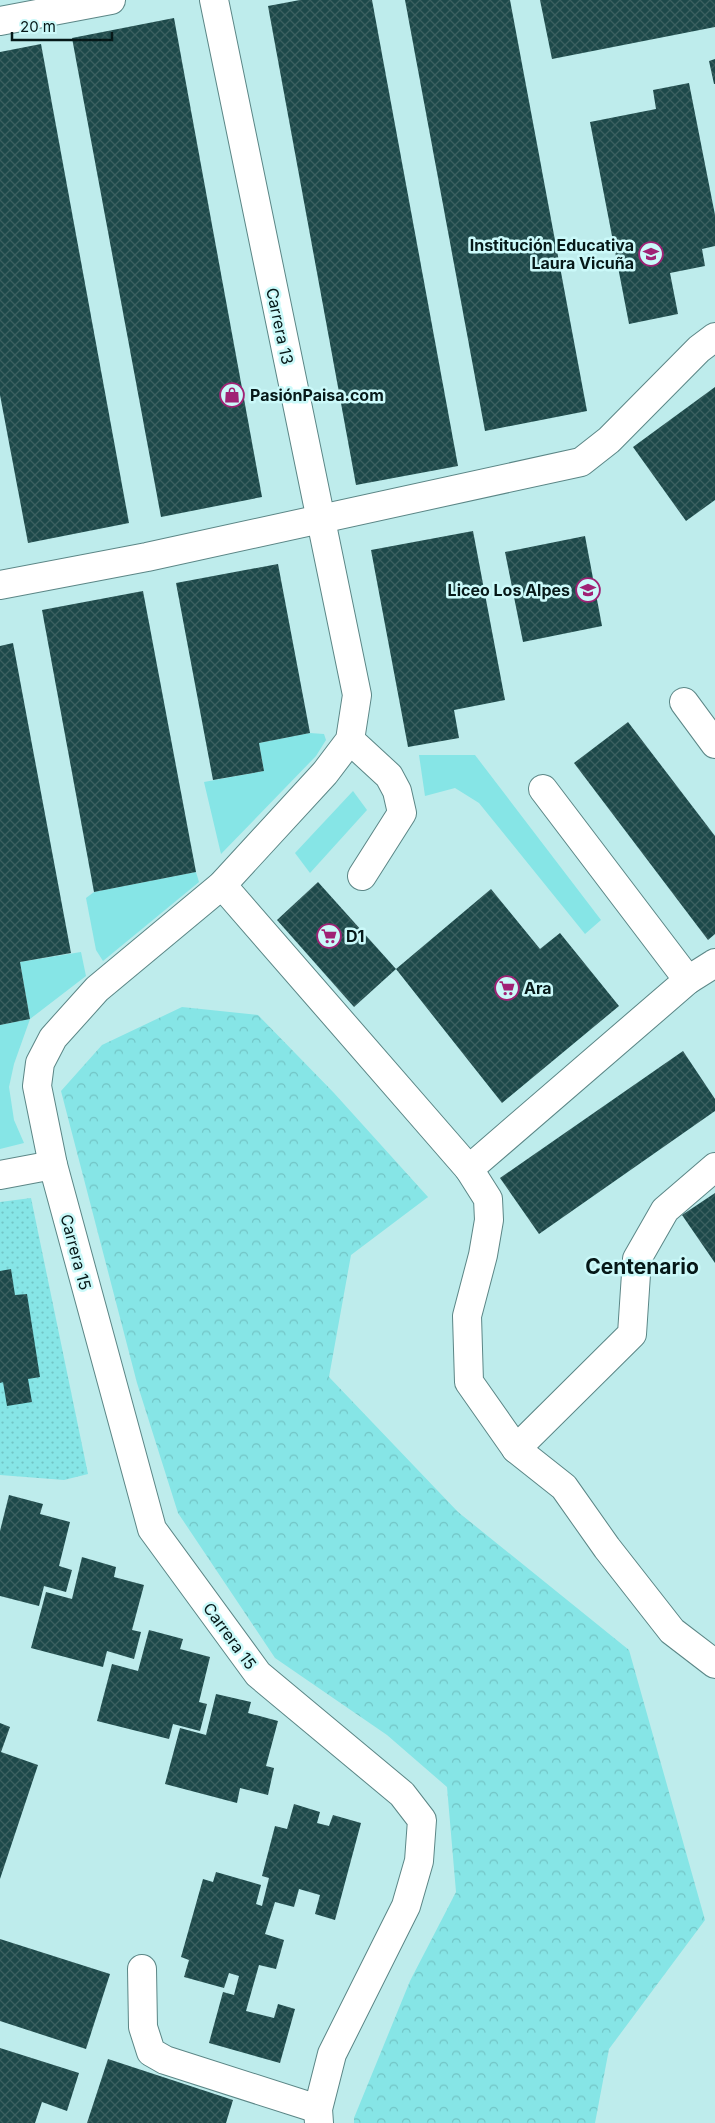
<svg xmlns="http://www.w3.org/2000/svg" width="715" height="2123" viewBox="0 0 715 2123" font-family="Inter,sans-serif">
<defs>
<pattern id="forest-crowns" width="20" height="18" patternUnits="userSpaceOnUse" patternTransform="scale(1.25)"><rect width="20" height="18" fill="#86e5e6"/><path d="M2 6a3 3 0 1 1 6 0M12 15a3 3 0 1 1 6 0" fill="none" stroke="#72c4c5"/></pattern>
<pattern id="park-dots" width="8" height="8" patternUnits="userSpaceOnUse" patternTransform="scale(1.25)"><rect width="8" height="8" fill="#86e5e6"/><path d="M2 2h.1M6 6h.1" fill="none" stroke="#72c4c5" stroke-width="1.8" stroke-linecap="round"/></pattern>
<pattern id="building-cross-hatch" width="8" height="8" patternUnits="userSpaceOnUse" patternTransform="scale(1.25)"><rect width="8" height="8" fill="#1d494a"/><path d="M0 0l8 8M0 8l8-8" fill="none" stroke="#3b6060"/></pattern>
</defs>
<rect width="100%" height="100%" fill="#beecec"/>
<path fill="url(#forest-crowns)" d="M 182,1007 L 258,1015 L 334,1093 L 428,1197 L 351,1255 L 329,1377 L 458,1512 L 629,1650 L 705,1920 L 609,2049 L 595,2123 L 354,2123 L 354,2118 L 410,1981 L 456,1892 L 447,1787 L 387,1735 L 275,1658 L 178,1513 L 137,1383 L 61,1091 L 102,1045 Z"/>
<path fill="url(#park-dots)" d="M 31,1198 L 88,1474 L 64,1480 L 0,1475 L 0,1202 Z"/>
<g fill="#86e5e6">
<path d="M 310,733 L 324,734 L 326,740 L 316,756 L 221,854 L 204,782 L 264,771 L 259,743 Z"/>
<path d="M 419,755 L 475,755 L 601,920 L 585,934 L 479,803 L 455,788 L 425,796 Z"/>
<path d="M 353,791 L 367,810 L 310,873 L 295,853 Z"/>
<path d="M 196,872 L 199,882 L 103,961 L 96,950 L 86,898 L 94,892 Z"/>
<path d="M 81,952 L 86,976 L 30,1019 L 14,1064 L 9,1087 L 14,1120 L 24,1143 L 0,1149 L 0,1025 L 30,1019 L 20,962 Z"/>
</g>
<g fill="url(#building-cross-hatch)">
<path d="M 300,0 L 372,0 L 458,466 L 356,485 L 268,6 Z"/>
<path d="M 405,0 L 510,0 L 587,411 L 485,431 Z"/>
<path d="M 540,0 L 715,0 L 715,27 L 552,59 Z"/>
<path d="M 174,18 L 262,497 L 161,517 L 72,38 Z"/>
<path d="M 41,44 L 129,523 L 28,543 L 0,395 L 0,52 Z"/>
<path d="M 715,59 L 715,84 L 714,84 L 709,61 Z"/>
<path d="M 689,83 L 715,215 L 715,246 L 702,249 L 705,266 L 670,273 L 678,314 L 629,324 L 590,122 L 656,109 L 653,90 Z"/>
<path d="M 715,387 L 715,500 L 686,521 L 633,447 Z"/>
<path d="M 473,531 L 505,700 L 454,710 L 459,738 L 408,747 L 371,550 Z"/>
<path d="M 585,536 L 602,626 L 523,642 L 505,552 Z"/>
<path d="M 278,564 L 310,733 L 259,743 L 264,771 L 213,780 L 176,583 Z"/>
<path d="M 143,591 L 196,872 L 94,892 L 42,610 Z"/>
<path d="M 13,643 L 71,953 L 20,962 L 30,1019 L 0,1025 L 0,646 Z"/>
<path d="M 628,722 L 715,836 L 715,934 L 708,940 L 574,763 Z"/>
<path d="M 318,882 L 396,969 L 354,1007 L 277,920 Z"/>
<path d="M 491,889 L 540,949 L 560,933 L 619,1006 L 502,1103 L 396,969 Z"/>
<path d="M 683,1051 L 715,1099 L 715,1111 L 539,1234 L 500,1178 Z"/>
<path d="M 715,1193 L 715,1263 L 682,1215 Z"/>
<path d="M 11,1269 L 15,1295 L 27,1294 L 40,1377 L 28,1379 L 32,1402 L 7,1406 L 3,1382 L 0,1383 L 0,1271 Z"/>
<path d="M 9,1495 L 43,1504 L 40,1514 L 70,1522 L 59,1566 L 72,1570 L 66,1592 L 44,1586 L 39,1606 L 0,1596 L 0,1531 Z"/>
<path d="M 82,1557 L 116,1567 L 114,1577 L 144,1585 L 132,1630 L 141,1632 L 134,1659 L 107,1651 L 103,1667 L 31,1648 L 46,1592 L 72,1599 Z"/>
<path d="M 149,1630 L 183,1639 L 180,1649 L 210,1657 L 199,1702 L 207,1704 L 200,1731 L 173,1724 L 169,1739 L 97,1721 L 112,1664 L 138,1671 Z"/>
<path d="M 216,1694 L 251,1702 L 248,1713 L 278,1721 L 266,1766 L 274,1768 L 268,1795 L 240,1788 L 237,1803 L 165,1784 L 180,1728 L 206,1735 Z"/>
<path d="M 0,1723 L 10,1727 L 1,1752 L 38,1765 L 0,1879 Z"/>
<path d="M 294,1804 L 320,1812 L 317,1823 L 329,1826 L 333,1815 L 361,1823 L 335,1920 L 315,1914 L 320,1895 L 299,1889 L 294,1907 L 275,1902 L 265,1934 L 284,1940 L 276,1969 L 259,1965 L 246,2011 L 274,2018 L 278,2004 L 295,2009 L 280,2063 L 209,2043 L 223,1992 L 234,1995 L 239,1976 L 229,1973 L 224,1988 L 184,1977 L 189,1960 L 181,1957 L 203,1879 L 213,1882 L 216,1872 L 261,1885 L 256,1904 L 262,1906 L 269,1878 L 262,1876 L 275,1826 L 287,1829 Z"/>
<path d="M 0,1939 L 110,1974 L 86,2049 L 0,2021 Z"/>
<path d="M 0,2048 L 79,2073 L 67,2111 L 42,2102 L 35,2123 L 0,2123 Z"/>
<path d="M 108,2059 L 233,2100 L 226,2123 L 87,2123 Z"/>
</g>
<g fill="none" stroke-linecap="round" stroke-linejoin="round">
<g stroke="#5b8686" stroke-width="30">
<g id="minor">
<path d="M 214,0 L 357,695 L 350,740 L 325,773 L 222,885 L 97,989 L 53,1038 L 40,1063 L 37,1086 L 53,1165 L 152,1529 L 258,1674 L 402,1794 L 422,1820 L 419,1861 L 406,1906 L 332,2054 L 318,2109 L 319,2123"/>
<path d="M 0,21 L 111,0"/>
<path d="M 0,585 L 147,557 L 581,462 L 609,440 L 699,349 L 715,337"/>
<path d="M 684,702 L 715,744"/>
<path d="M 350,740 L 389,776 L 397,791 L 402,813 L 362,876"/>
<path d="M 222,885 L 469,1169 L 488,1199 L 489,1220 L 483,1255 L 467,1316 L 469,1382 L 516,1449 L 564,1487 L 607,1548 L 672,1631 L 715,1664"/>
<path d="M 688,980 L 715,963"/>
<path d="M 469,1169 L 688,980 L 543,789"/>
<path d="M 0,1175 L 53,1165"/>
<path d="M 516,1449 L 632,1334 L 637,1259 L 665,1210 L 715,1167"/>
<path d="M 142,1969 L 143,2027 L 151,2052 L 165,2060 L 318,2109"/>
</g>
</g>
<use href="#minor" stroke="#fff" stroke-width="28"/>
</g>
<defs>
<g id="university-ring" transform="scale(1.25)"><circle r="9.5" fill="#cbf9f9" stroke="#a02275" stroke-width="1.5"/><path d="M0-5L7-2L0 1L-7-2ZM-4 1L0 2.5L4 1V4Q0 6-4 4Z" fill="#a02275"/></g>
<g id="shop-ring" transform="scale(1.25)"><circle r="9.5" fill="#cbf9f9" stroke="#a02275" stroke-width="1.5"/><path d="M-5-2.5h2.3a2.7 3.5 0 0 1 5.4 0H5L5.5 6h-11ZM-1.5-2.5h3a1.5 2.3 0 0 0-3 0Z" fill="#a02275"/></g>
<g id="school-ring" transform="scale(1.25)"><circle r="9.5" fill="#cbf9f9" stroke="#a02275" stroke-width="1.5"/><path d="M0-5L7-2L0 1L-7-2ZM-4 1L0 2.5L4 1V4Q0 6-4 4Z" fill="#a02275"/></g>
<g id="supermarket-ring" transform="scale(1.25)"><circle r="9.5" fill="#cbf9f9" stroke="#a02275" stroke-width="1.5"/><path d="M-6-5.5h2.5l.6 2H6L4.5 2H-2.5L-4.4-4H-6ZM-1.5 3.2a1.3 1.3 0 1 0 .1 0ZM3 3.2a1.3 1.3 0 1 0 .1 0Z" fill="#a02275"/></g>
</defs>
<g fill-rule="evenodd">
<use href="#university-ring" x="651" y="254"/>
<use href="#shop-ring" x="232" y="395"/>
<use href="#school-ring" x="588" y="590"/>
<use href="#supermarket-ring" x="329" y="936"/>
<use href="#supermarket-ring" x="507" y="988"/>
</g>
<g text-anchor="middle" stroke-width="5" stroke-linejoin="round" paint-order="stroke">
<g font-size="16" font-weight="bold" fill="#061818" stroke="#cbf9f9" text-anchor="start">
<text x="634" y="251" text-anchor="end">Institución Educativa<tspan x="634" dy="18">Laura Vicuña</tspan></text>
<text x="250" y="401">PasiónPaisa.com</text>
<text x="570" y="596" text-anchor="end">Liceo Los Alpes</text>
<text x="346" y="942">D1</text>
<text x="524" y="994">Ara</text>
</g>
<g font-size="16" fill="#061818" stroke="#cbf9f9">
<text transform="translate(280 326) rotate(78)" y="6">Carrera 13</text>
<text transform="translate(76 1252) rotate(75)" y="6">Carrera 15</text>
<text transform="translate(230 1636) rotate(54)" y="6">Carrera 15</text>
</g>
<g font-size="21" font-weight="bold" fill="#061818" stroke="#cbf9f9">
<text x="642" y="1274">Centenario</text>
</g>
</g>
<path d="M12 32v8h100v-8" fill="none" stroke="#061818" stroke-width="2.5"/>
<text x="20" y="32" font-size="15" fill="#061818" stroke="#cbf9f9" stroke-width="4" paint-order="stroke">20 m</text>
</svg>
